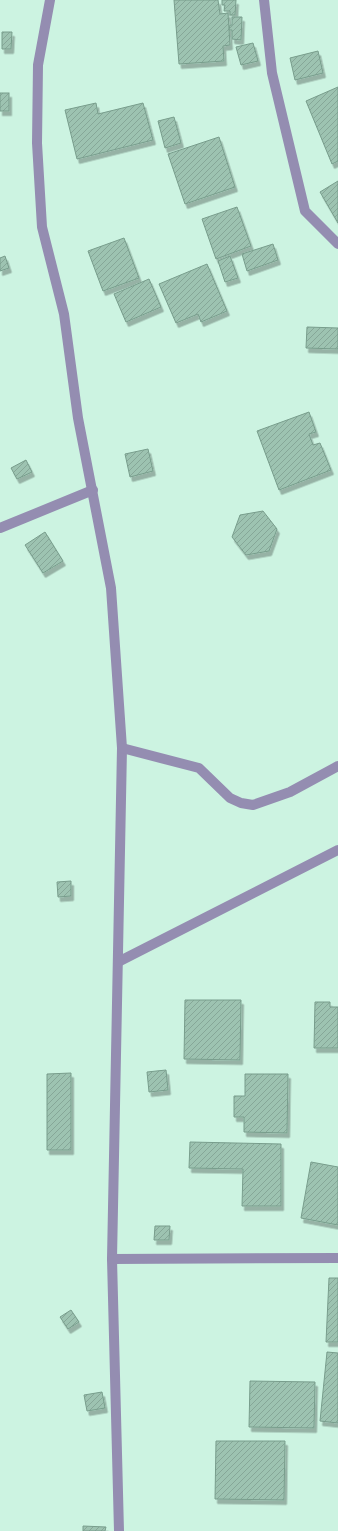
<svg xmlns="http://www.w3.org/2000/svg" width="338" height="1531" viewBox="0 0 338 1531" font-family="'Fira Sans Condensed',sans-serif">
<defs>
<pattern id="building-hatch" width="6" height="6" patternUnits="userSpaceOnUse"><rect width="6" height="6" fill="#9dc3b1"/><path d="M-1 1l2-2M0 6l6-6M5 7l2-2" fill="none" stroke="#86a798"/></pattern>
<filter id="shadow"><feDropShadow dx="2.5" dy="4.5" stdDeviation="0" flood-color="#0004"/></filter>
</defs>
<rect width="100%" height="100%" fill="#ccf3e1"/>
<g fill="url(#building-hatch)" stroke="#789d8c" filter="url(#shadow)">
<path d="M 174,0 L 218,0 L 220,14 L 228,13 L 230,45 L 223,46 L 224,61 L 179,64 Z"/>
<path d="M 222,0 L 236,0 L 235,15 L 230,15 L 230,11 L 224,11 L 225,5 L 222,5 Z"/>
<path d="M 232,17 L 242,17 L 241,40 L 232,39 L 232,30 L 229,30 L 230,25 L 232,25 Z"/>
<path d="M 2,32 L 12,32 L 11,49 L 2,49 Z"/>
<path d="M 253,43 L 258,61 L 241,65 L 236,47 Z"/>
<path d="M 318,51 L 323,73 L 295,80 L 290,58 Z"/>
<path d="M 338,87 L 338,161 L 332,164 L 306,101 Z"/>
<rect x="0" y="93" width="9" height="18"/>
<path d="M 96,103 L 98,114 L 143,103 L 153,140 L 77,159 L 65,110 Z"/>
<path d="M 174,117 L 181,143 L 165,148 L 158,121 Z"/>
<path d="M 219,137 L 235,187 L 185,204 L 168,154 Z"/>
<path d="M 338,181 L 338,223 L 320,192 Z"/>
<path d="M 237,207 L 251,246 L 216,259 L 202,219 Z"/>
<path d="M 124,238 L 139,278 L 103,291 L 88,251 Z"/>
<path d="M 273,244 L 278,260 L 247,271 L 242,254 Z"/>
<path d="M 5,256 L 9,268 L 0,271 L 0,258 Z"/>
<path d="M 230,256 L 238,278 L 225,282 L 218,261 Z"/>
<path d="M 207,264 L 227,311 L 201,322 L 198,314 L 176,323 L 159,284 Z"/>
<path d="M 149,279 L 161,307 L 126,322 L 114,294 Z"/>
<path d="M 307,327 L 338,328 L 338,349 L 306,348 Z"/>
<path d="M 309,412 L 316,432 L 309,434 L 313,445 L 320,443 L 331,470 L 279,490 L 257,431 Z"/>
<path d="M 148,449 L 153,471 L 130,477 L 125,454 Z"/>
<path d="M 26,460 L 32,472 L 17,479 L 11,468 Z"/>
<path d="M 263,511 L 277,529 L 269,551 L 246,555 L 232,537 L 240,515 Z"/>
<path d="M 45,532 L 63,561 L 43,573 L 25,545 Z"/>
<path d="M 71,881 L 71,896 L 58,897 L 57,882 Z"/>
<path d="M 185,1000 L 241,1000 L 240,1060 L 184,1059 Z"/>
<path d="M 315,1002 L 330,1002 L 330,1007 L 338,1007 L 338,1048 L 314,1048 Z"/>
<path d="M 166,1070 L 168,1090 L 149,1092 L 147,1072 Z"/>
<path d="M 71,1073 L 71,1150 L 47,1150 L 47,1074 Z"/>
<path d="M 245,1074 L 288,1074 L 287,1133 L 244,1132 L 244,1117 L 234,1117 L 234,1096 L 245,1096 Z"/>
<path d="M 190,1142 L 281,1144 L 281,1206 L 242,1206 L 243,1169 L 189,1168 Z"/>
<path d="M 311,1162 L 338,1167 L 338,1225 L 301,1218 Z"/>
<path d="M 155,1226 L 170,1226 L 169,1240 L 154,1240 Z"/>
<path d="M 329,1278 L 338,1278 L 338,1342 L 326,1342 Z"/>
<path d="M 71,1310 L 79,1322 L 68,1329 L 60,1317 Z"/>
<path d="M 327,1352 L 338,1353 L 338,1423 L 320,1421 Z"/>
<path d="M 250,1381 L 315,1382 L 314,1428 L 249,1427 Z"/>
<path d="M 102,1392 L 105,1408 L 87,1411 L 84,1395 Z"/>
<path d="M 216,1441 L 285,1441 L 284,1500 L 215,1499 Z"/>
<path d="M 83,1526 L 106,1527 L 105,1531 L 83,1531 Z"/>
</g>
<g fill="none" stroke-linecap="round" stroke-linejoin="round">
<g stroke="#948db1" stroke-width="10">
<path d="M 50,0 L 38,65 L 37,143 L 42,227 L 64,314 L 78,418 L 111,588 L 122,748 L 112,1259 L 119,1531"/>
<path d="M 264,0 L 272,73 L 305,211 L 338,244"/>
<path d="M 0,528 L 93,490"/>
<path d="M 122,748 L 199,768 L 230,798 L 241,803 L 253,805 L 290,792 L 338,766"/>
<path d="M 118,962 L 338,850"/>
<path d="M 112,1259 L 338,1258"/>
</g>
</g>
</svg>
